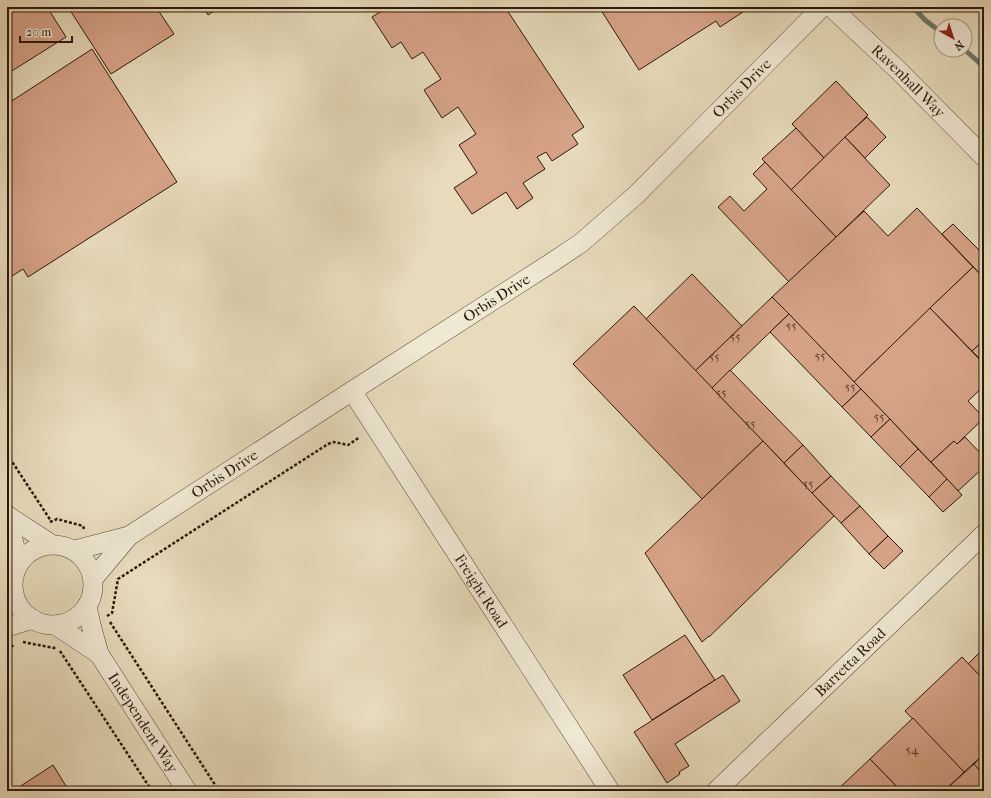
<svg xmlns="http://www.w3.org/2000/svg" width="991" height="798" viewBox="0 0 991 798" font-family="'IM FELL French Canon',serif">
<rect width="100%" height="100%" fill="#e7dbbb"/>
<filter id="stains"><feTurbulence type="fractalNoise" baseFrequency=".005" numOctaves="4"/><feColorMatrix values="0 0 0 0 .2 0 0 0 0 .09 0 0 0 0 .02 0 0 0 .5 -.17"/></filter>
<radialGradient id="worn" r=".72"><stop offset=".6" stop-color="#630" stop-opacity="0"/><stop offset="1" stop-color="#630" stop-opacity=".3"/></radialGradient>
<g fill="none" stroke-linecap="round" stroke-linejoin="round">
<g stroke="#6c7a6c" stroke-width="5">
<path d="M 913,7 L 925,20 L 941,32"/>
<path d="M 965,50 L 984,67"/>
</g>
</g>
<g fill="#d6a387" stroke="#2b180b">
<path d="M 7,7 L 47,7 L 66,37 L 7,74 Z"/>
<path d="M 68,7 L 156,7 L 174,34 L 111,74 Z"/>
<path d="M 203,7 L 220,7 L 208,15 Z"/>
<path d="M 388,7 L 505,7 L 584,127 L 572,135 L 578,144 L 552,161 L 546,152 L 537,157 L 545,169 L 523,183 L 533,198 L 517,209 L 506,192 L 472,214 L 454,188 L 477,173 L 459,145 L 476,134 L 458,107 L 442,118 L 424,90 L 441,79 L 423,52 L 412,59 L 401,42 L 392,48 L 372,17 Z"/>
<path d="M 505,7 L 516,7 L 509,12 Z"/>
<path d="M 599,7 L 745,7 L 746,10 L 720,27 L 716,21 L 639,70 Z"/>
<path d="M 92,49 L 177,182 L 28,277 L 23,269 L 9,278 L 7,275 L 7,104 Z"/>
<path d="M 836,81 L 868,115 L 824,158 L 792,124 Z"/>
<path d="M 867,117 L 886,137 L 865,158 L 845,137 Z"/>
<path d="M 796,128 L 824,158 L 791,190 L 762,159 Z"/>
<path d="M 845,137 L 890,185 L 836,237 L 791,190 Z"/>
<path d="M 765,162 L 836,237 L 789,282 L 718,207 L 730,196 L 744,211 L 767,189 L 753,174 Z"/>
<path d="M 917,208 L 973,267 L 854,382 L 772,297 L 864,211 L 888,236 Z"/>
<path d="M 953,224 L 984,255 L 984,278 L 942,234 Z"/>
<path d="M 973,267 L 984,278 L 984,340 L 972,351 L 930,308 Z"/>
<path d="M 692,274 L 742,326 L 695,371 L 646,319 Z"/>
<path d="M 772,297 L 789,314 L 712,388 L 695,371 Z"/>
<path d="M 634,306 L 763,441 L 702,499 L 573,364 Z"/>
<path d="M 930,308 L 984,364 L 984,386 L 968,401 L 984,418 L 957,444 L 954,441 L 931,462 L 854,382 Z"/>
<path d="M 789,314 L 861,389 L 842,407 L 770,332 Z"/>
<path d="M 984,340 L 984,363 L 972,351 Z"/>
<path d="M 730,370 L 803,445 L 784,463 L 712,388 Z"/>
<path d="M 861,389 L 890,419 L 871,437 L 842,407 Z"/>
<path d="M 890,419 L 918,449 L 900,467 L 871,437 Z"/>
<path d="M 965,437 L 984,457 L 984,467 L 958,491 L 931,462 L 954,441 L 957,444 Z"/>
<path d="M 763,441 L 834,516 L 709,637 L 709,636 L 702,642 L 645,553 Z"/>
<path d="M 803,445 L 831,476 L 812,493 L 784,463 Z"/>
<path d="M 918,449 L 947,479 L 929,497 L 900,467 Z"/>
<path d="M 831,476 L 860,506 L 841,523 L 812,493 Z"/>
<path d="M 947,479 L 962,495 L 943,512 L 929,497 Z"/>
<path d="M 860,506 L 888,536 L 869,554 L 841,523 Z"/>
<path d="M 888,536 L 903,551 L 884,569 L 869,554 Z"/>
<path d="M 685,635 L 715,680 L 652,720 L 623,675 Z"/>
<path d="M 984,648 L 984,680 L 968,664 Z"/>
<path d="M 962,657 L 984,680 L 984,754 L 964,772 L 905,711 Z"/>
<path d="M 723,675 L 740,701 L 675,744 L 689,766 L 679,772 L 680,774 L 667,783 L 634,732 Z"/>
<path d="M 913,718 L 964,772 L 944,791 L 901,791 L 870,759 Z"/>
<path d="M 984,754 L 984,775 L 974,764 Z"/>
<path d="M 870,759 L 901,791 L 836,791 Z"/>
<path d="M 974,764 L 984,775 L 984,791 L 944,791 Z"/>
<path d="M 53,765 L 69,791 L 13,791 Z"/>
</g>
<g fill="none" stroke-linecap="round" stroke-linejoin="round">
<g stroke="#5a4937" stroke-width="20">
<g id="minor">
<path id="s1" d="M 831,7 L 900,72 L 984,157"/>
<path id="s2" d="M 352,391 L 610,791"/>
<path d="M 7,515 L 19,564"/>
<path d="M 8,516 L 51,544"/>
<circle cx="53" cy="585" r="40"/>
<path d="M 75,550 L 129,536"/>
<path id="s3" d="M 93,579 L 129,536 L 352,391 L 551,263 L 581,243 L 636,195 L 822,7"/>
<path id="s4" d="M 87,606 L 91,625 L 99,654 L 187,791"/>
<path d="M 55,625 L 99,654"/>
<path d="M 7,627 L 33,619"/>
<path id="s5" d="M 716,791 L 984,534"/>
</g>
</g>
<g stroke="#2b180b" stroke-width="2.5" stroke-dasharray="3 2" stroke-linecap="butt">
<path d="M 7,454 L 51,521"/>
<path d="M 50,522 L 57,519 L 83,526 L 84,529"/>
<path d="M 107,616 L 112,613 L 118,579 L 328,444 L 334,442 L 348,445 L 360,437"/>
<path d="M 110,622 L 219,791"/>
<path d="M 23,642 L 54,648 L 57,647"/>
<path d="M 7,650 L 15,644"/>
<path d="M 60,651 L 152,791"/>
</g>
<use href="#minor" stroke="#efe8d3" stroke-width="19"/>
</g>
<g text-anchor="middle" stroke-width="3.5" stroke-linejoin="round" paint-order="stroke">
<g font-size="13" fill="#563b2a">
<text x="791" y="330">55</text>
<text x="735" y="341">55</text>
<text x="820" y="360">55</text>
<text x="714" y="361">55</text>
<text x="850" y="391">55</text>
<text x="721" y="397">55</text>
<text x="879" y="421">55</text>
<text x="750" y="428">55</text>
<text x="808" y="488">55</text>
<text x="912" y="754">54</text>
</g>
<g font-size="15" fill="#2b180b" stroke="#efe8d3">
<text dy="5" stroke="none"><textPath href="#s1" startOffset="107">Ravenhall Way</textPath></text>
<text dy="5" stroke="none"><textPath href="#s3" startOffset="818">Orbis Drive</textPath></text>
<text dy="5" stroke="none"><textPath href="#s3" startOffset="494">Orbis Drive</textPath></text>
<text dy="5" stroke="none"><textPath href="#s3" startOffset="170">Orbis Drive</textPath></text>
<text dy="5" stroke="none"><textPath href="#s2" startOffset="238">Freight Road</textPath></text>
<text dy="5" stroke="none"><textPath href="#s5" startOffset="186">Barretta Road</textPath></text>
<text dy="5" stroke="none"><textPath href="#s4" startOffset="131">Independent Way</textPath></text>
</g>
</g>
<rect width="991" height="798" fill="none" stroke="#e7dbbb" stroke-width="24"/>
<rect x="8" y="8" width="975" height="782" fill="none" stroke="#2b180b" stroke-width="2"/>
<rect x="12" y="12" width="967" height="774" fill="none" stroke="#2b180b"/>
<g transform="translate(953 38) rotate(141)"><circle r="19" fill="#efe8d3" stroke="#a19583"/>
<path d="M0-3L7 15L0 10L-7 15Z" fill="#8f2418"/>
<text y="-6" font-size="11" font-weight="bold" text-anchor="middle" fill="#2b180b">N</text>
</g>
<path d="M20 36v6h52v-6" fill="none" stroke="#2b180b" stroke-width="2"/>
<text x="26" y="36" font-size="12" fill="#2b180b" stroke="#efe8d3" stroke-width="3" paint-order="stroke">20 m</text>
<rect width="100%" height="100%" filter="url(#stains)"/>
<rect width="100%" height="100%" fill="url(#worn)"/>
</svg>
